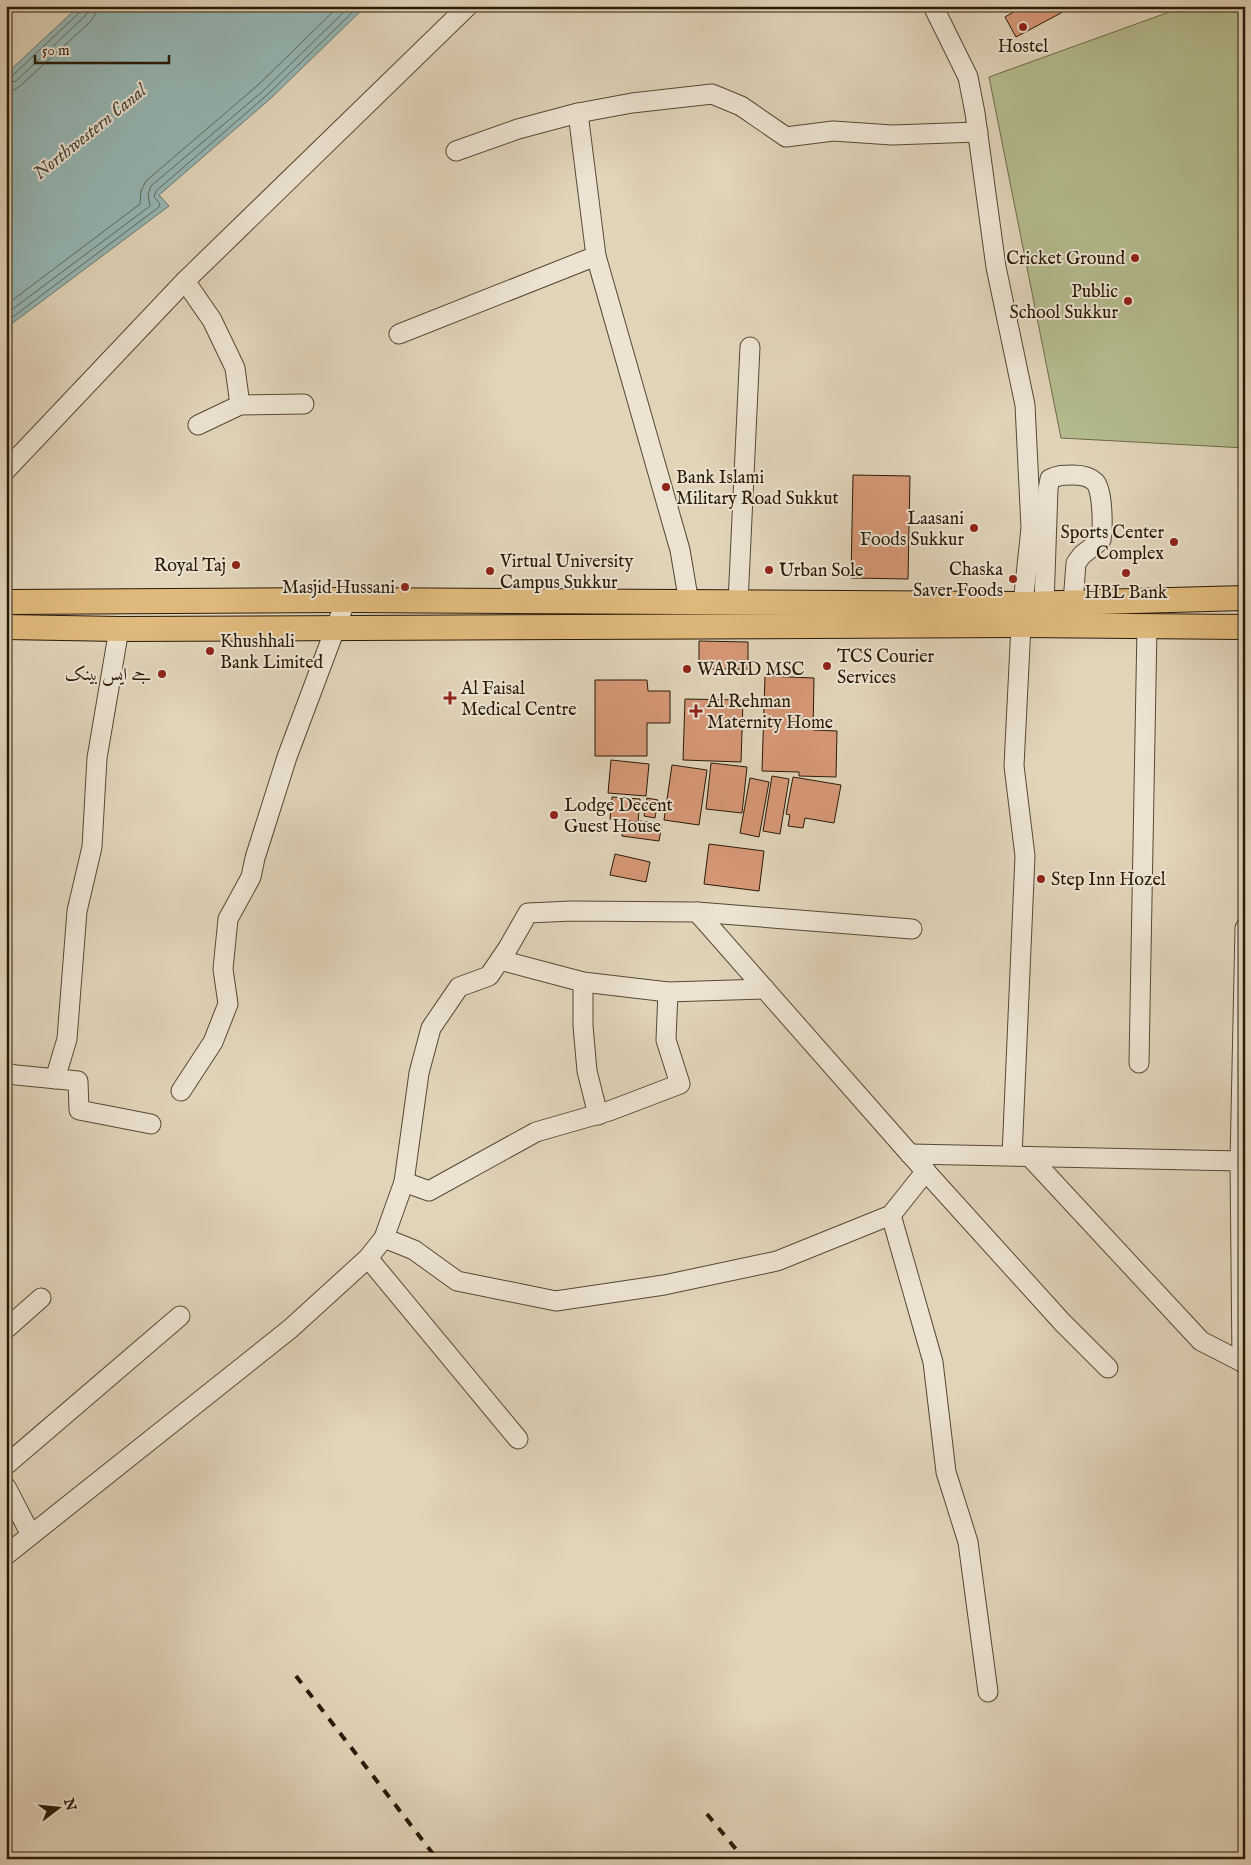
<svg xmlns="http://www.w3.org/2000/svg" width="1251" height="1865" viewBox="0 0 1251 1865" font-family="'IM FELL English',Amiri,serif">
<rect width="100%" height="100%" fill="#e1d4b9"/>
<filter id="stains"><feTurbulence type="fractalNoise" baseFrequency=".004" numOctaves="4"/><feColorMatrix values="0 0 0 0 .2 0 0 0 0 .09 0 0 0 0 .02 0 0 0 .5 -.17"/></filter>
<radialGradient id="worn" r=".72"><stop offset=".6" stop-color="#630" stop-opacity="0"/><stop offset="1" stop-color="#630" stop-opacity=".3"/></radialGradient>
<path fill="#b4bc8e" stroke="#6e6b4a" d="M 1186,6 L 1245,6 L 1245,448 L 1061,438 L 989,77 Z"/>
<path fill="#95b7b5" stroke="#6a786f" d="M 79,6 L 366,6 L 270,99 L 159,195 L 169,206 L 6,328 L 6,74 Z"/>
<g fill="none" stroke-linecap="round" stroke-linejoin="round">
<g stroke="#5f685e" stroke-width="1">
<path d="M 6,77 L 12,76 L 80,12 L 82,6"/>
<path d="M 6,84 L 16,81 L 84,17 L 88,12 L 88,6"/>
<path d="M 6,91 L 14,90 L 20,86 L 90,22 L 95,15 L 96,6"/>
<path d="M 6,305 L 140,204 L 141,191 L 146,181 L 258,85 L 339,6"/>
<path d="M 6,314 L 150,206 L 148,194 L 151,186 L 263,91 L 350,6"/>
<path d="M 6,322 L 159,207 L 160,204 L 154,197 L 156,191 L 267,95 L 359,6"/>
</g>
</g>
<g fill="#d79877" stroke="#291a07">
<path d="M 1024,6 L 1074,6 L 1016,37 L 1005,17 Z"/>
<path d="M 853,475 L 910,476 L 908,579 L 851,578 Z"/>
<path d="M 699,641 L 748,642 L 748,669 L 699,669 Z"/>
<path d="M 765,676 L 814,678 L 813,730 L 837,731 L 836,777 L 799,776 L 799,772 L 762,771 Z"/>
<path d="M 595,680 L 647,680 L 648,691 L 670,691 L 670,723 L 647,723 L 647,756 L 595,756 Z"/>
<path d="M 685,699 L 743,700 L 741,762 L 683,760 Z"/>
<path d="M 611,760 L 649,764 L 646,796 L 608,793 Z"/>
<path d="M 711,763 L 747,767 L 742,813 L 706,809 Z"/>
<path d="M 672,765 L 707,770 L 699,825 L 664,820 Z"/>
<path d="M 772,776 L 789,779 L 780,834 L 763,831 Z"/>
<path d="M 793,777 L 841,785 L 834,823 L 805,818 L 803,828 L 788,826 L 790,815 L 786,814 Z"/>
<path d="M 750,778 L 769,782 L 759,837 L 740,833 Z"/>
<path d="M 612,797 L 640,799 L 638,822 L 610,819 Z"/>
<path d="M 647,798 L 658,800 L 655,818 L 644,816 Z"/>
<path d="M 640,821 L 662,824 L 659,841 L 622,836 L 624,824 L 639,826 Z"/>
<path d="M 709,844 L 764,851 L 759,891 L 704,884 Z"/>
<path d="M 615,854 L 650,862 L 646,882 L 610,875 Z"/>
</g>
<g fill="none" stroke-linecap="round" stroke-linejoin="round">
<g stroke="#574834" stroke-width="21">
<g id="minor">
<path d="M 933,6 L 968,77 L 975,113 L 996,267 L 1025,405 L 1031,528 L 1023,604"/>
<path d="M 578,113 L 596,256 L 680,550 L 689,603"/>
<path d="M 456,151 L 518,129 L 578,113 L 632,103 L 712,94 L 741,106 L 786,137 L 833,131 L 892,135 L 978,132"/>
<path d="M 185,281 L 212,320 L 235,368 L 240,405"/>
<path d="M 399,334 L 596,256"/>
<path d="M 198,425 L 240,405 L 304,404"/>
<path d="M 6,470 L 185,281 L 468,6"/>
<path d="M 738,603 L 750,347"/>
<path d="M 1044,604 L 1048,489 L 1050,479 C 1058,475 1064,475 1073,475 C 1081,475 1089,476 1095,482 C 1103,490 1103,528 1101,540 L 1082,555 L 1076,563 L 1073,603"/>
<path d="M 697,912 L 910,1154 L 1062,1322 L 1108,1368"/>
<path d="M 500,960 L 583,982 L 668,992 L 765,989"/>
<path d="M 583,982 L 583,1026 L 587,1071 L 598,1115"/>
<path d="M 1139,1063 L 1147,627"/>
<path d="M 6,1073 L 16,1075 L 78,1081 L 79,1110 L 151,1124"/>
<path d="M 55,1079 L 67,1039 L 77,911 L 92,847 L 97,758 L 119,629"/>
<path d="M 181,1091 L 213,1042 L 228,1004 L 223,969 L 228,919 L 251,877 L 255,858 L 287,757 L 346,600"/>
<path d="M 910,1154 L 1240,1161"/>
<path d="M 1012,1156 L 1025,856 L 1014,766 L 1021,625"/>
<path d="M 1030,1157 L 1201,1341 L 1242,1362 L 1245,1362"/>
<path d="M 404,1182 L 429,1191 L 536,1132 L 609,1111 L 680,1084 L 666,1040 L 668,992"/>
<path d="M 891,1215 L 933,1362 L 946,1472 L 968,1542 L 988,1692"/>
<path d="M 384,1238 L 414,1250 L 457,1281 L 556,1301 L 664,1285 L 777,1261 L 891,1215 L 926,1171"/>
<path d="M 368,1258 L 518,1439"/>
<path d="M 6,1329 L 41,1298"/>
<path d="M 1242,1362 L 1240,1161 L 1245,928"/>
<path d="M 6,1465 L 180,1316"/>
<path d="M 6,1487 L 31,1535"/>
<path d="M 6,1555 L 290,1329 L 368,1258 L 384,1238 L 404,1182 L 419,1073 L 431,1028 L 459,987 L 489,976 L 508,948 L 528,913 L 572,911 L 697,912 L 912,929"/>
</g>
</g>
<g stroke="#291a07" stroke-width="26">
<g id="major">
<path d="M 6,602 L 346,600 L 1023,604 L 1245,598"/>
<path d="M 6,627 L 119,629 L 1021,625 L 1245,627"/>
</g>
</g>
<use href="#minor" stroke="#ece3d2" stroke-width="19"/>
<use href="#major" stroke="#e0ba7c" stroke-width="24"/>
<g stroke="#291a07" stroke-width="4" stroke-dasharray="9 9" stroke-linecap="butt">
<path d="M 296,1676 L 437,1859"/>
<path d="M 707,1814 L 744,1859"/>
</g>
</g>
<g fill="#8f2418" stroke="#ece3d2" stroke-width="2">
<circle cx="1023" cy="27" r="5"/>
<circle cx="1135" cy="258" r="5"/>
<circle cx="1128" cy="301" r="5"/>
<circle cx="666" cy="487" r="5"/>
<circle cx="974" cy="528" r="5"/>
<circle cx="1174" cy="542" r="5"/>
<circle cx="236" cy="565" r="5"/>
<circle cx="769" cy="570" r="5"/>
<circle cx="490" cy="571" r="5"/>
<circle cx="1126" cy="573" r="5"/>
<circle cx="1013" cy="579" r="5"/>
<circle cx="405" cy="587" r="5"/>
<circle cx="210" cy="651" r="5"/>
<circle cx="827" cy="666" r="5"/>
<circle cx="687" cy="669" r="5"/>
<circle cx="162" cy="674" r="5"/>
<path d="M447.5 690.5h5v5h5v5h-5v5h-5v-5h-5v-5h5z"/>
<path d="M693.5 703.5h5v5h5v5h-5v5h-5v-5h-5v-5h5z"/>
<circle cx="554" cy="815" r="5"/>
<circle cx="1041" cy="879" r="5"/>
</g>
<g text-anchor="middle" stroke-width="4" stroke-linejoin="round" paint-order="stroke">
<g font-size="18" fill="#291a07" stroke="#ece3d2" text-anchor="start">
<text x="1023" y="52" text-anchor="middle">Hostel</text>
<text x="1125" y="264" text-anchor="end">Cricket Ground</text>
<text x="1118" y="297" text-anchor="end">Public<tspan x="1118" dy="21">School Sukkur</tspan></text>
<text x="676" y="483">Bank Islami<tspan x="676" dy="21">Military Road Sukkut</tspan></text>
<text x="964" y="524" text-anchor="end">Laasani<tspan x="964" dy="21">Foods Sukkur</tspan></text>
<text x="1164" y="538" text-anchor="end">Sports Center<tspan x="1164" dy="21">Complex</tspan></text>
<text x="500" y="567">Virtual University<tspan x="500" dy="21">Campus Sukkur</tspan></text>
<text x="226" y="571" text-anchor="end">Royal Taj</text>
<text x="1003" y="575" text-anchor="end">Chaska<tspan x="1003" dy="21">Saver Foods</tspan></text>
<text x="779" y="576">Urban Sole</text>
<text x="395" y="593" text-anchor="end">Masjid Hussani</text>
<text x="1126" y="598" text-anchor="middle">HBL Bank</text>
<text x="220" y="647">Khushhali<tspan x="220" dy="21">Bank Limited</tspan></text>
<text x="837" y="662">TCS Courier<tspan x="837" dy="21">Services</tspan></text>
<text x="697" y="675">WARID MSC</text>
<text x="152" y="680" text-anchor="end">جے ایس بینک</text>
<text x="461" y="694">Al Faisal<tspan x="461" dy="21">Medical Centre</tspan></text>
<text x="707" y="707">Al Rehman<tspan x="707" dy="21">Maternity Home</tspan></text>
<text x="564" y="811">Lodge Decent<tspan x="564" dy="21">Guest House</tspan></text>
<text x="1051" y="885">Step Inn Hozel</text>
</g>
<g font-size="19" font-style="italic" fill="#49493b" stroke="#ece3d2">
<text transform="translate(89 131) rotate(-39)" y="7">Northwestern Canal</text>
</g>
</g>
<rect width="1251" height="1865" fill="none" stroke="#e1d4b9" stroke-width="25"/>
<rect x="8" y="8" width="1236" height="1850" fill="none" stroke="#291a07" stroke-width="2.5"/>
<rect x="12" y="12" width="1226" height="1840" fill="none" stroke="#291a07"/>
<g transform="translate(58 1808) rotate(74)" stroke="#ece3d2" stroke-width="4" paint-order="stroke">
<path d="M0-4L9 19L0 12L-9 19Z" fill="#291a07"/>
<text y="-8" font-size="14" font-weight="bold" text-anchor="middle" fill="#291a07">N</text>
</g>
<path d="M35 55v8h134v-8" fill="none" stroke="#291a07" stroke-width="2.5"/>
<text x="42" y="55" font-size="15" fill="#291a07" stroke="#ece3d2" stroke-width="4" paint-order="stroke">50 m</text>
<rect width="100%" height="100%" filter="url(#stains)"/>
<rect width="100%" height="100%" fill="url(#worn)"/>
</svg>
